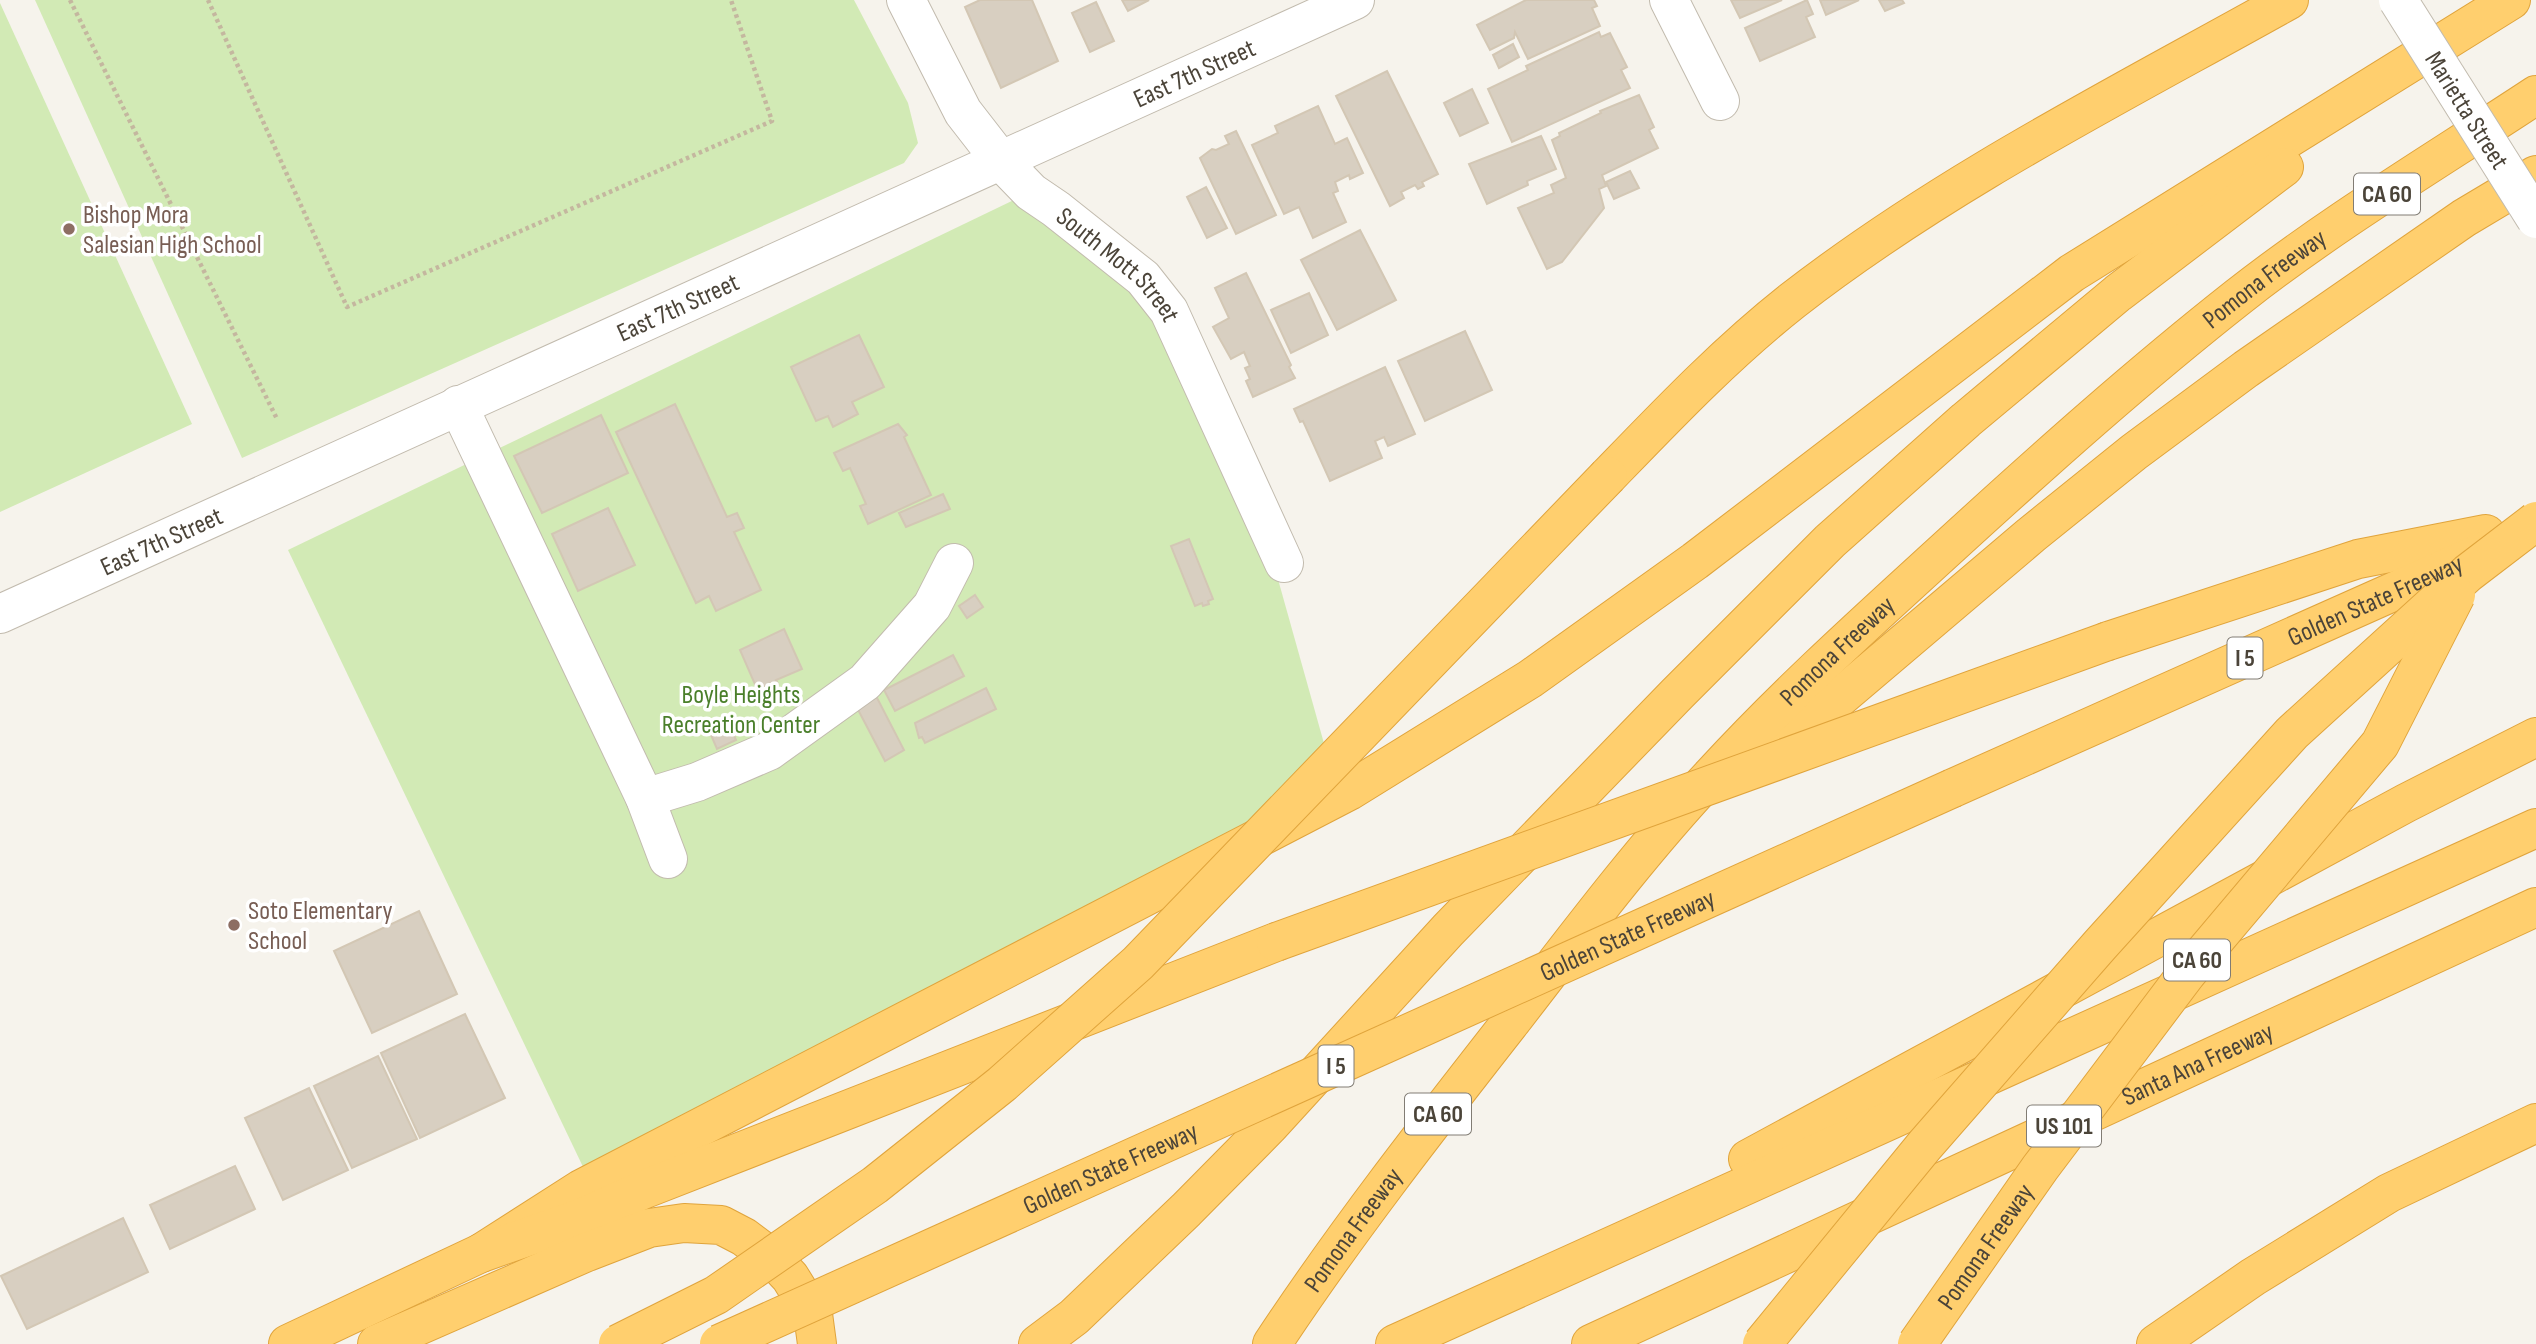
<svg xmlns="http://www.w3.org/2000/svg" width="2536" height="1344" viewBox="0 0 2536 1344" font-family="'Sofia Sans Condensed',sans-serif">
<rect width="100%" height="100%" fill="#f6f3ec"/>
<g fill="#d2eab5">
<path d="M 35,0 L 854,0 L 908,103 L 918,143 L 904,163 L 242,458 Z"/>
<path d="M 0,3 L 192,424 L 0,512 Z"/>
<path d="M 1022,196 L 1142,287 L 1274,565 L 1325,747 L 1242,836 L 585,1171 L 288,550 Z"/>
</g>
<g fill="#d8cfc1" stroke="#d3c7b4" stroke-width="2">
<path d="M 980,0 L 1032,0 L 1058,61 L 1001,88 L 965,7 Z"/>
<path d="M 1122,0 L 1149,0 L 1128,11 Z"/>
<path d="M 1526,0 L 1594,0 L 1597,6 L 1592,8 L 1600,26 L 1528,59 L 1515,32 L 1514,38 L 1490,50 L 1477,25 Z"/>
<path d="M 1731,0 L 1782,0 L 1740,18 Z"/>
<path d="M 1807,0 L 1813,14 L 1806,17 L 1815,37 L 1760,61 L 1745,28 Z"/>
<path d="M 1820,0 L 1859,0 L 1826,15 Z"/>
<path d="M 1879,0 L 1902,0 L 1904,3 L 1885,11 Z"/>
<path d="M 1096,2 L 1114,41 L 1090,52 L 1072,13 Z"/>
<path d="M 1599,32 L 1601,37 L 1610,33 L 1627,67 L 1621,70 L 1630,88 L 1512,142 L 1488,89 L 1528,70 L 1526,66 Z"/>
<path d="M 1513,44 L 1519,57 L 1499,68 L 1493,55 Z"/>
<path d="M 1387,71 L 1438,174 L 1422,182 L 1424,186 L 1418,189 L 1415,185 L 1401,192 L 1404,198 L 1390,206 L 1336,96 Z"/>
<path d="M 1472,89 L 1488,123 L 1460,136 L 1444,103 Z"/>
<path d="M 1639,95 L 1654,127 L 1649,130 L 1658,148 L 1602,175 L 1606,186 L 1599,189 L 1604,208 L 1562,262 L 1547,269 L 1518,208 L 1554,193 L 1551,185 L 1566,178 L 1552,140 L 1560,136 L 1559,133 L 1601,113 L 1600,111 Z"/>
<path d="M 1318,106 L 1335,144 L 1347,138 L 1363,173 L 1350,179 L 1349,175 L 1335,182 L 1338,191 L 1333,193 L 1346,222 L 1313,238 L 1299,207 L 1284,214 L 1252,145 L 1278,133 L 1275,126 Z"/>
<path d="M 1236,131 L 1276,215 L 1236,234 L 1200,158 L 1212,149 L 1216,150 L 1229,144 L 1225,136 Z"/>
<path d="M 1541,136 L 1556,169 L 1527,181 L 1528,185 L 1487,204 L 1469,164 Z"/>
<path d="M 1630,171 L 1639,188 L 1614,199 L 1606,182 Z"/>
<path d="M 1206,187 L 1227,228 L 1207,238 L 1187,197 Z"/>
<path d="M 1360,230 L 1396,300 L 1337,330 L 1301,260 Z"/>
<path d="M 1246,273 L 1291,365 L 1289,367 L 1295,378 L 1253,397 L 1246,381 L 1250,379 L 1245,368 L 1250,366 L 1244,352 L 1231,359 L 1213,327 L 1229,318 L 1215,288 Z"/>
<path d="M 1309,293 L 1328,335 L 1291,353 L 1271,310 Z"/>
<path d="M 1465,331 L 1492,390 L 1425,421 L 1398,361 Z"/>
<path d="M 859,335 L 884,387 L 852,402 L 858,414 L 833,427 L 828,416 L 816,421 L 791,367 Z"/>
<path d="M 1385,367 L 1415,434 L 1388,446 L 1384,437 L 1375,441 L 1382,458 L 1330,481 L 1303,421 L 1300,422 L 1294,409 Z"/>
<path d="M 675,404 L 727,517 L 737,513 L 744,528 L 734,532 L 761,590 L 716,611 L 709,596 L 696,603 L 616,432 Z"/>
<path d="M 601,415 L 628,473 L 542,513 L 514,456 Z"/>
<path d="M 898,424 L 907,435 L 904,437 L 931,495 L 868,524 L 860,506 L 866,504 L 850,468 L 843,471 L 834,453 Z"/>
<path d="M 943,494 L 950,509 L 906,527 L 899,513 Z"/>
<path d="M 608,508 L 635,565 L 578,591 L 552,534 Z"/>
<path d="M 1189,539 L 1213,599 L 1208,601 L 1209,604 L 1203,606 L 1202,603 L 1195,606 L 1171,546 Z"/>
<path d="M 975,595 L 983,607 L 967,618 L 959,606 Z"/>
<path d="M 784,629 L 802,669 L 776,680 L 778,684 L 773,686 L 771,683 L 757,689 L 740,650 Z"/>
<path d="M 953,655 L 964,676 L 895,711 L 884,690 Z"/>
<path d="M 986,688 L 996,709 L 925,743 L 922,737 L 919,738 L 915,723 Z"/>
<path d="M 875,694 L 904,750 L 885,761 L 855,704 Z"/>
<path d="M 730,726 L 736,740 L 717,749 L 711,735 Z"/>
<path d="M 419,911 L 457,994 L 372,1033 L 334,951 Z"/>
<path d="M 465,1014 L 505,1098 L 420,1138 L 381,1053 Z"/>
<path d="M 378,1056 L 417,1139 L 352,1168 L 314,1086 Z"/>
<path d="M 309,1088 L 348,1170 L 283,1200 L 245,1118 Z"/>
<path d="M 235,1166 L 255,1209 L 170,1249 L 150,1205 Z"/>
<path d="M 123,1218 L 148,1272 L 27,1329 L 1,1276 Z"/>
</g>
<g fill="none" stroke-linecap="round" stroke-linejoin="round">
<g stroke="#c2bbae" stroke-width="40">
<g id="minor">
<path id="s1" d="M 906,0 L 963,112 L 1001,161 L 1031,192 L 1056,209 L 1143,278 L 1169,311 L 1284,563"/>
<path d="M 1669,0 L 1720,101"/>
<path d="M 458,405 L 645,798 L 668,859"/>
<path id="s2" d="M 0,614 L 1355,0"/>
<path d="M 645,798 L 697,782 L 769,751 L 865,682 L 932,606 L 954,563"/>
</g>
</g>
<g stroke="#e0a43c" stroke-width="40">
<g id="highway">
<path d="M 1608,476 C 1667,415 1725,354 1792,301 C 1945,182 2121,94 2289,0"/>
<path d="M 2108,641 L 2358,559 L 2486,534"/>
<path d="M 1759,766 L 2031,535 L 2134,452 L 2246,369 L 2464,218 L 2536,175"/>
<path id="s3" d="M 1953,788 L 2489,549"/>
<path d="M 1748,1159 L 2406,803 L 2536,737"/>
<path d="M 481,1253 L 581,1189 L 1349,791 L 1530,679 L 1695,561 L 2072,273 L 2511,0"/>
<path d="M 288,1344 L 481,1253 L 581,1218 L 645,1189 L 1276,942"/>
<path d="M 377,1344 L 587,1252 L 649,1228 L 684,1223 L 721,1225 L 744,1237 L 772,1258 L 790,1277 L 813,1314 L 817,1344"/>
<path d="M 1038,1344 L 1074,1317 L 1186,1210 L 1269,1126 L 1448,930 L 1677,694 L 1830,541 L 1966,420 L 2118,293 L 2284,167"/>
<path id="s4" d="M 1272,1344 C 1346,1232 1430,1125 1513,1019 C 1577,936 1640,852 1712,775 C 1787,693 1870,619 1952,544 C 2045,459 2139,375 2238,297 C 2332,223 2436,161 2536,95"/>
<path d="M 1395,1344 L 2536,828"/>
<path id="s5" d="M 1591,1344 L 2536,907"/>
<path d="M 2156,1344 L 2253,1277 L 2389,1193 L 2536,1123"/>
</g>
</g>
<g stroke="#c4b79f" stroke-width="4.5" stroke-dasharray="3.5 3.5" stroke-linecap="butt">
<path d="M 70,0 L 277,419"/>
<path d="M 208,0 L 347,307 L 772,121 L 731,0"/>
</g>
<use href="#minor" stroke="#fff" stroke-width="38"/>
<use href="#highway" stroke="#ffcf6e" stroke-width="38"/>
<g stroke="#c2bbae" stroke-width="40" stroke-linecap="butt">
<g id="minor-bridge">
<path id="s6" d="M 2398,0 L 2536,219"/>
</g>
</g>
<g stroke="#e0a43c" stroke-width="40" stroke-linecap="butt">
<g id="highway-bridge">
<path d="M 1276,942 L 2108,641"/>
<path d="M 618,1344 L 716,1295 L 875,1185 L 1002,1084 L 1138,963 L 1608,476"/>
<path id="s7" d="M 719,1344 L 1953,788"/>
<path d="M 1762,1344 L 1925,1145 L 2100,945 L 2292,733 L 2468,573 L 2536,521"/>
<path id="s8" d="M 1917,1344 L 2040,1168 L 2187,973 L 2380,744 L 2456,595"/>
</g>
</g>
<use href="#minor-bridge" stroke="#fff" stroke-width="38"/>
<use href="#highway-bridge" stroke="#ffcf6e" stroke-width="38"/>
</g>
<g fill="#8d6e63" stroke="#fff" stroke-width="2.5">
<circle cx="69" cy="229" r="7"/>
<circle cx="234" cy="925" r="7"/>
</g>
<g text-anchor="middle" stroke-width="7" stroke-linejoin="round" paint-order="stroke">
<g fill="#fff" stroke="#817c74" stroke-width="2">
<rect x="2354" y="173.5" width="66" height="41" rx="5"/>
<rect x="2227.5" y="637.5" width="35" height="41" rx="5"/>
<rect x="2164" y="939.5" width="66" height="41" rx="5"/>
<rect x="1318.5" y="1045.5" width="35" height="41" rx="5"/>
<rect x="1405" y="1093.5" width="66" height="41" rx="5"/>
<rect x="2027" y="1105.5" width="74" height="41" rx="5"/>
</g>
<g font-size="24" font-weight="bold" fill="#4b4439">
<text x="2387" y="202">CA 60</text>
<text x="2245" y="666">I 5</text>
<text x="2197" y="968">CA 60</text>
<text x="1336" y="1074">I 5</text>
<text x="1438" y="1122">CA 60</text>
<text x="2064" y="1134">US 101</text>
</g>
<g font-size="26" fill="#4b4439" stroke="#fff">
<text dy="9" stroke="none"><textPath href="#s2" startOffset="1311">East 7th Street</textPath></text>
<text dy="9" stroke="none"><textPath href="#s6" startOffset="130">Marietta Street</textPath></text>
<text dy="9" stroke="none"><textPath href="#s1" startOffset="345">South Mott Street</textPath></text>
<text dy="9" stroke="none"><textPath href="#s4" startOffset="1463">Pomona Freeway</textPath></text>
<text dy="9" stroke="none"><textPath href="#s2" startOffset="744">East 7th Street</textPath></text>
<text dy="9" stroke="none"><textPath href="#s2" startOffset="177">East 7th Street</textPath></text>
<text dy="9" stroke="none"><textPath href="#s3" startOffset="462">Golden State Freeway</textPath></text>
<text dy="9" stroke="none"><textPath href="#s4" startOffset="896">Pomona Freeway</textPath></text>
<text dy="9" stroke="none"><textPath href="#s7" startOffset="996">Golden State Freeway</textPath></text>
<text dy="9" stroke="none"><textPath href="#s5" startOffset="668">Santa Ana Freeway</textPath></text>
<text dy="9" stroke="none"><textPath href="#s7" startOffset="429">Golden State Freeway</textPath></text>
<text dy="9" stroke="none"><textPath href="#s4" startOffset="140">Pomona Freeway</textPath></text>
<text dy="9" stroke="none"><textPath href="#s8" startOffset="119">Pomona Freeway</textPath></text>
</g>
<g font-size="26" fill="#785e54" stroke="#fff" text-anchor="start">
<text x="83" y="223">Bishop Mora<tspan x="83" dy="30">Salesian High School</tspan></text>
<text x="248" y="919">Soto Elementary<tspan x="248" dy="30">School</tspan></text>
</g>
<g font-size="26" fill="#4a7f2a" stroke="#fff">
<text x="741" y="703">Boyle Heights<tspan x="741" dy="30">Recreation Center</tspan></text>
</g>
</g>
</svg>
